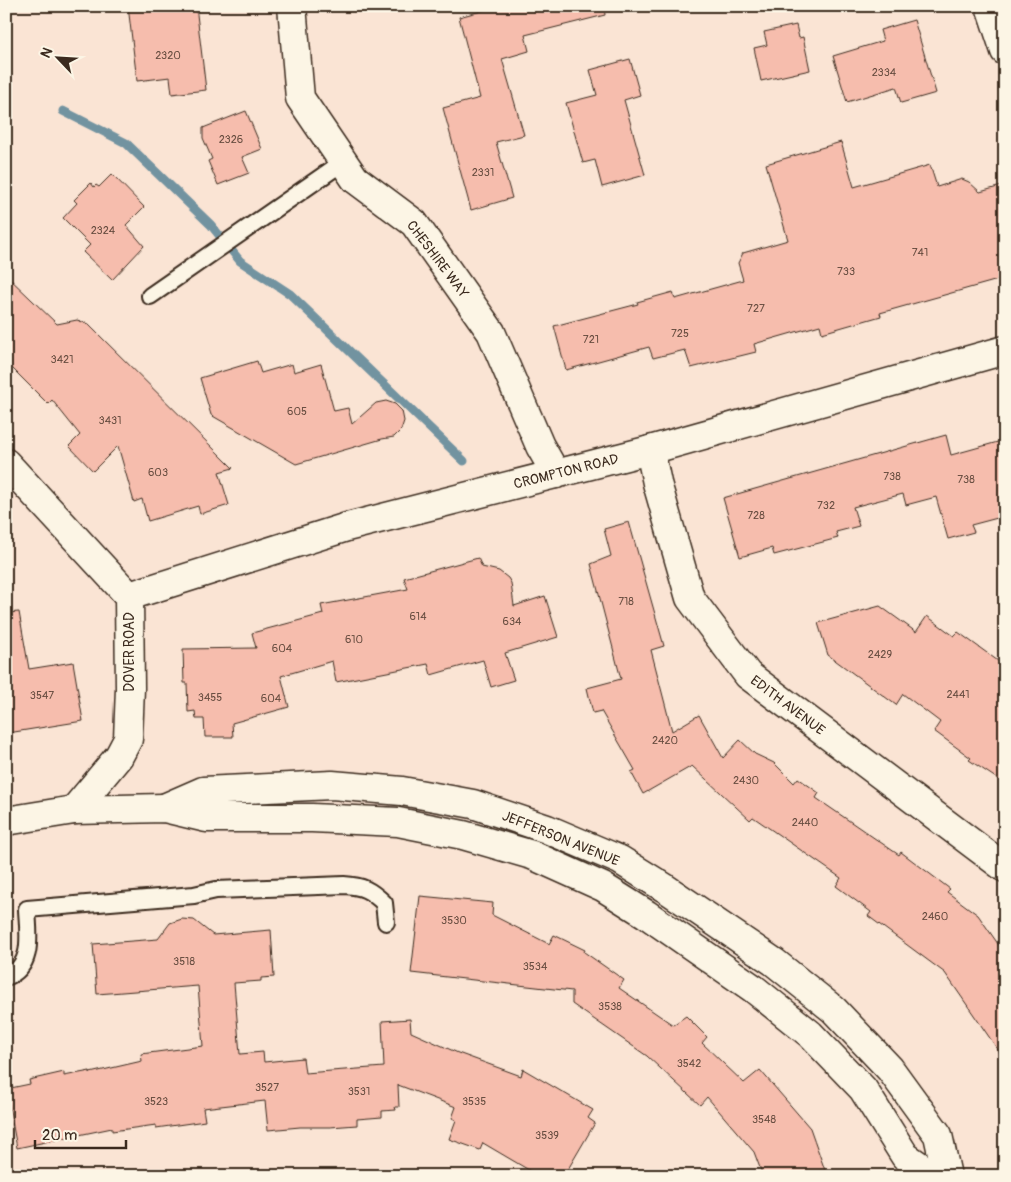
<svg xmlns="http://www.w3.org/2000/svg" width="1011" height="1182" viewBox="0 0 1011 1182" font-family="Pangolin,sans-serif">
<rect width="100%" height="100%" fill="#fae4d4"/>
<filter id="ink" filterUnits="userSpaceOnUse"><feTurbulence type="fractalNoise" baseFrequency=".02" numOctaves="2"/><feDisplacementMap in="SourceGraphic" scale="10" xChannelSelector="R" yChannelSelector="G"/><feConvolveMatrix kernelMatrix="1 2 1 2 8 2 1 2 1" color-interpolation-filters="sRGB"/></filter>
<g filter="url(#ink)">
<g fill="none" stroke-linecap="round" stroke-linejoin="round">
<path stroke="#7293a0" stroke-width="9" d="M 63,111 L 126,143 L 211,225 L 240,261 L 290,294 L 464,461"/>
</g>
<g fill="#f6bdad" stroke="#3b2a1e">
<path d="M 128,6 L 196,6 L 206,90 L 172,94 L 170,77 L 137,81 Z"/>
<path d="M 500,6 L 604,6 L 605,15 L 525,35 L 529,51 L 502,59 L 524,135 L 496,142 L 512,198 L 471,210 L 443,108 L 480,98 L 459,17 Z"/>
<path d="M 914,20 L 936,93 L 901,103 L 896,87 L 847,102 L 833,56 L 883,41 L 880,30 Z"/>
<path d="M 796,25 L 799,38 L 803,37 L 810,70 L 761,81 L 754,48 L 767,45 L 764,32 Z"/>
<path d="M 630,59 L 640,95 L 624,100 L 645,175 L 602,187 L 595,160 L 583,163 L 566,103 L 597,95 L 590,70 Z"/>
<path d="M 246,111 L 262,149 L 242,157 L 249,173 L 218,185 L 208,161 L 212,159 L 203,138 L 203,128 Z"/>
<path d="M 841,142 L 854,187 L 930,165 L 937,187 L 962,179 L 969,182 L 980,192 L 1005,185 L 1005,278 L 880,313 L 881,316 L 822,333 L 820,325 L 754,344 L 756,352 L 691,368 L 685,350 L 653,358 L 649,347 L 566,370 L 554,326 L 638,304 L 637,302 L 673,292 L 675,299 L 743,280 L 738,263 L 743,253 L 788,240 L 766,164 Z"/>
<path d="M 112,174 L 144,207 L 126,225 L 144,246 L 112,280 L 83,252 L 90,245 L 63,218 L 77,203 L 74,200 L 91,183 L 94,187 L 96,185 L 99,187 Z"/>
<path d="M 6,275 L 57,324 L 77,320 L 88,324 L 233,468 L 219,472 L 229,505 L 200,514 L 198,506 L 148,521 L 142,499 L 134,502 L 118,446 L 93,471 L 69,446 L 80,435 L 52,400 L 48,404 L 6,362 Z"/>
<path d="M 257,361 L 261,373 L 292,364 L 294,372 L 321,364 L 334,411 L 348,408 L 352,424 L 376,403 L 386,401 L 395,404 L 402,411 L 404,421 L 401,430 L 394,437 L 382,439 L 296,464 L 211,415 L 200,378 Z"/>
<path d="M 946,435 L 951,455 L 1005,440 L 1005,516 L 971,525 L 974,532 L 948,539 L 936,497 L 906,505 L 903,494 L 853,507 L 859,526 L 836,532 L 838,538 L 774,555 L 772,548 L 740,557 L 723,498 Z"/>
<path d="M 629,522 L 664,646 L 651,650 L 672,731 L 699,715 L 723,758 L 740,740 L 755,754 L 774,763 L 794,783 L 798,778 L 819,793 L 816,798 L 899,855 L 901,852 L 950,889 L 947,892 L 978,915 L 1005,954 L 1005,1060 L 945,973 L 868,916 L 871,912 L 836,886 L 841,878 L 753,817 L 750,820 L 692,766 L 643,794 L 631,772 L 635,770 L 601,711 L 593,713 L 587,688 L 621,679 L 591,564 L 611,556 L 604,529 Z"/>
<path d="M 478,558 L 482,567 L 499,571 L 508,578 L 511,583 L 514,606 L 545,596 L 558,637 L 505,653 L 514,680 L 491,687 L 483,660 L 431,675 L 428,664 L 336,682 L 332,661 L 281,676 L 289,707 L 232,723 L 233,737 L 205,737 L 204,719 L 196,719 L 195,711 L 188,712 L 187,683 L 184,683 L 183,649 L 256,648 L 252,633 L 323,614 L 321,605 L 408,589 L 404,578 Z"/>
<path d="M 880,606 L 916,632 L 927,616 L 954,636 L 958,632 L 1005,666 L 1005,784 L 969,760 L 971,758 L 934,731 L 940,722 L 903,694 L 896,705 L 828,655 L 818,623 Z"/>
<path d="M 19,612 L 29,669 L 73,662 L 83,721 L 8,733 L 6,720 L 6,613 Z"/>
<path d="M 420,896 L 493,903 L 492,915 L 549,944 L 554,935 L 585,950 L 584,952 L 624,980 L 619,988 L 673,1025 L 686,1016 L 707,1037 L 702,1043 L 744,1083 L 760,1070 L 810,1128 L 827,1176 L 763,1176 L 754,1152 L 707,1097 L 700,1105 L 647,1056 L 572,1004 L 572,991 L 411,973 Z"/>
<path d="M 182,919 L 194,920 L 213,935 L 271,930 L 274,977 L 261,978 L 261,981 L 234,983 L 240,1054 L 263,1052 L 264,1062 L 303,1058 L 305,1073 L 384,1067 L 382,1021 L 410,1019 L 411,1032 L 458,1053 L 521,1076 L 523,1069 L 593,1110 L 588,1118 L 595,1123 L 564,1176 L 539,1176 L 483,1143 L 480,1150 L 449,1139 L 456,1120 L 452,1118 L 456,1107 L 398,1085 L 399,1107 L 395,1107 L 396,1110 L 382,1111 L 382,1117 L 357,1119 L 357,1125 L 330,1127 L 300,1127 L 268,1130 L 265,1101 L 203,1108 L 205,1121 L 156,1128 L 156,1125 L 112,1131 L 112,1128 L 17,1148 L 6,1089 L 30,1084 L 29,1080 L 64,1072 L 64,1076 L 90,1071 L 90,1073 L 142,1061 L 141,1054 L 203,1046 L 198,986 L 97,994 L 93,944 L 158,939 L 170,923 Z"/>
</g>
<g fill="none" stroke-linecap="round" stroke-linejoin="round">
<g stroke="#3b2a1e" stroke-width="20">
<g id="lane">
<path d="M 150,296 L 343,162"/>
<path d="M 6,977 C 35,966 28,933 27,909 L 194,895 L 216,890 L 344,885 C 363,886 370,890 384,903 L 386,922"/>
</g>
</g>
<g stroke="#3b2a1e" stroke-width="31">
<g id="street">
<path d="M 292,6 L 300,98 L 355,179 L 414,223 L 491,332 L 540,446 L 556,474"/>
<path d="M 990,6 L 1005,51"/>
<path d="M 650,450 L 657,483 L 690,598 L 748,675 L 1005,868"/>
<path d="M 6,463 L 129,596 L 130,688 L 128,739 L 119,756 L 74,810"/>
<path d="M 129,596 L 347,527 L 650,450 L 1005,350"/>
</g>
</g>
<g stroke="#3b2a1e" stroke-width="31">
<g id="secondary">
<path d="M 164,808 L 203,791 L 332,785 L 402,791 L 473,804 L 547,829 L 620,860 L 665,888 L 774,962 L 834,1010 L 890,1069 L 938,1135 L 947,1176"/>
<path d="M 6,821 L 74,810 L 164,808 L 206,818 L 312,818 L 398,822 L 463,835 L 532,855 L 603,887 L 646,914 L 754,989 L 810,1034 L 863,1089 L 905,1156 L 934,1176"/>
</g>
</g>
<use href="#lane" stroke="#fcf5e5" stroke-width="16"/>
<use href="#street" stroke="#fcf5e5" stroke-width="28"/>
<use href="#secondary" stroke="#fcf5e5" stroke-width="28"/>
</g>
</g>
<g text-anchor="middle" stroke-width="4.5" stroke-linejoin="round" paint-order="stroke">
<g font-size="11" fill="#6a4f42">
<text x="168" y="59">2320</text>
<text x="884" y="76">2334</text>
<text x="231" y="143">2326</text>
<text x="483" y="176">2331</text>
<text x="103" y="234">2324</text>
<text x="920" y="256">741</text>
<text x="846" y="275">733</text>
<text x="756" y="312">727</text>
<text x="680" y="337">725</text>
<text x="591" y="343">721</text>
<text x="62" y="363">3421</text>
<text x="297" y="415">605</text>
<text x="110" y="424">3431</text>
<text x="158" y="476">603</text>
<text x="892" y="480">738</text>
<text x="966" y="483">738</text>
<text x="826" y="509">732</text>
<text x="756" y="519">728</text>
<text x="626" y="605">718</text>
<text x="418" y="620">614</text>
<text x="512" y="625">634</text>
<text x="354" y="643">610</text>
<text x="282" y="652">604</text>
<text x="880" y="658">2429</text>
<text x="958" y="698">2441</text>
<text x="42" y="699">3547</text>
<text x="210" y="701">3455</text>
<text x="271" y="702">604</text>
<text x="665" y="744">2420</text>
<text x="746" y="784">2430</text>
<text x="805" y="826">2440</text>
<text x="935" y="920">2460</text>
<text x="454" y="924">3530</text>
<text x="184" y="965">3518</text>
<text x="535" y="970">3534</text>
<text x="610" y="1010">3538</text>
<text x="689" y="1067">3542</text>
<text x="267" y="1091">3527</text>
<text x="359" y="1095">3531</text>
<text x="156" y="1105">3523</text>
<text x="474" y="1105">3535</text>
<text x="764" y="1123">3548</text>
<text x="547" y="1139">3539</text>
</g>
<g font-size="14" fill="#3b2a1e" stroke="#fcf5e5">
<text transform="translate(438 259) rotate(53)" y="5">CHESHIRE WAY</text>
<text transform="translate(566 471) rotate(-14)" y="5">CROMPTON ROAD</text>
<text transform="translate(129 652) rotate(-90)" y="5">DOVER ROAD</text>
<text transform="translate(788 705) rotate(37)" y="5">EDITH AVENUE</text>
<text transform="translate(561 838) rotate(22)" y="5">JEFFERSON AVENUE</text>
</g>
</g>
<rect width="1011" height="1182" fill="none" stroke="#fcf5e5" stroke-width="25"/>
<rect x="12" y="12" width="986" height="1157" fill="none" stroke="#3b2a1e" stroke-width="2" filter="url(#ink)"/>
<g transform="translate(58 58) rotate(295)" stroke="#fcf5e5" stroke-width="4" paint-order="stroke">
<path d="M0-4L9 19L0 12L-9 19Z" fill="#3b2a1e"/>
<text y="-8" font-size="14" font-weight="bold" text-anchor="middle" fill="#3b2a1e">N</text>
</g>
<path d="M35 1140v8h91v-8" fill="none" stroke="#3b2a1e" stroke-width="2.5"/>
<text x="42" y="1140" font-size="15" fill="#3b2a1e" stroke="#fcf5e5" stroke-width="4" paint-order="stroke">20 m</text>
</svg>
